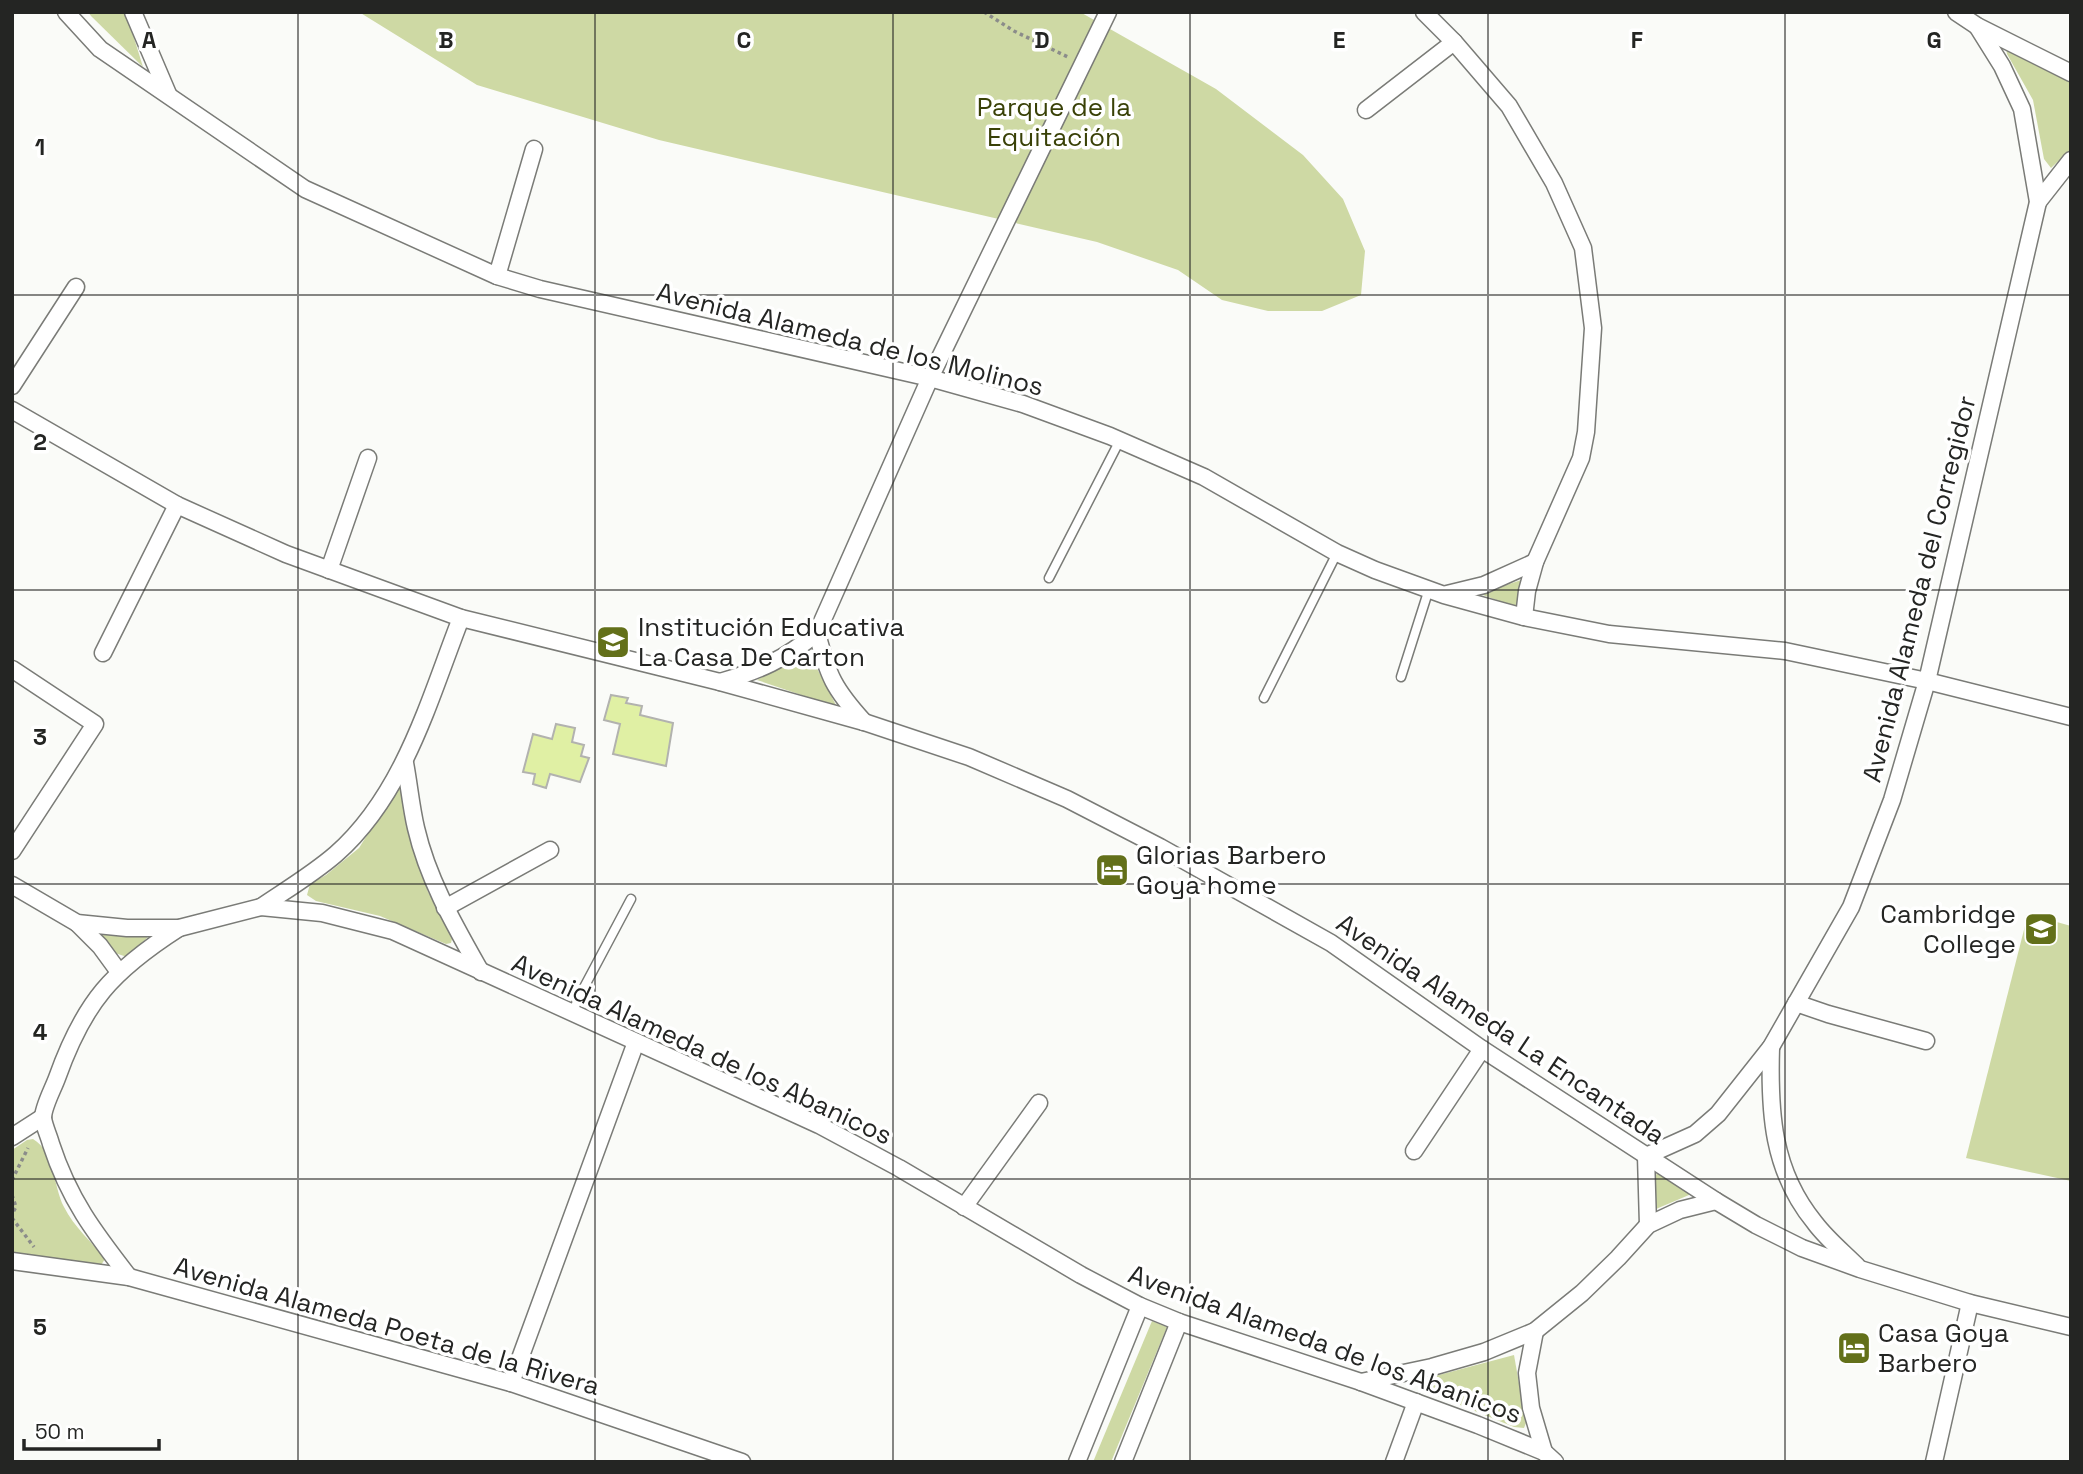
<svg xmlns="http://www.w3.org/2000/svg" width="2083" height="1474" viewBox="0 0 2083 1474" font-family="'Space Grotesk',sans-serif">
<rect width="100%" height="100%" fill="#fafbf8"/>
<g fill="#ced9a4">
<path d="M 88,12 L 126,12 L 143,67 L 91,16 Z"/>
<path d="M 359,12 L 1080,12 L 1216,89 L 1303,155 L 1343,199 L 1365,251 L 1361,295 L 1322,311 L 1268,311 L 1222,300 L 1178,270 L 1097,242 L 659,140 L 477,85 Z"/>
<path d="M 2006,48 L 2071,79 L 2071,149 L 2051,168 L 2044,159 L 2033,100 L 2007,54 Z"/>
<path d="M 1521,580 L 1516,607 L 1480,594 Z"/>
<path d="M 808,651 L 837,707 L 757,680 Z"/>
<path d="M 399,784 L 404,789 L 406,820 L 428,892 L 453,935 L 451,943 L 446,944 L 380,916 L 316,901 L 307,895 L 310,884 L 326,875 L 359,848 Z"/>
<path d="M 2028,914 L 2071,926 L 2071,1181 L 1966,1158 Z"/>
<path d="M 102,933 L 146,934 L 149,936 L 127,957 L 115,953 L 101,937 Z"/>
<path d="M 33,1139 C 55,1152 53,1186 64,1207 C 74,1227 92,1242 105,1259 L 101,1265 L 12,1253 L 12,1150 L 27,1140 Z"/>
<path d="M 1659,1170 L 1691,1193 L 1689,1195 L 1656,1209 L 1654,1205 L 1656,1175 Z"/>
<path d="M 1152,1321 L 1167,1327 L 1111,1462 L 1093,1462 Z"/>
<path d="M 1514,1355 L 1526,1423 L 1524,1428 L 1514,1427 L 1421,1389 L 1419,1385 L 1420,1380 Z"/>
</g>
<g fill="#e0f0a4" stroke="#b2b2af" stroke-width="2">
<path d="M 611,695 L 628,698 L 626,703 L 642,706 L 640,715 L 673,723 L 666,766 L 613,754 L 620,724 L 604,720 Z"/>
<path d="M 556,724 L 575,728 L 572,742 L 584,745 L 581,756 L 589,758 L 580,782 L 550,774 L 546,788 L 533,784 L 535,774 L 523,772 L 533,734 L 552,739 Z"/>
</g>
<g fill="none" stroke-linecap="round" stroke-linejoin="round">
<g stroke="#7a7b77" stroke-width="11">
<g id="service">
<path d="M 1049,578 L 1120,440"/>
<path d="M 1401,677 L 1429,589"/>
<path d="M 1264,698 L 1337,553"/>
<path d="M 572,1013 L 581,993 L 631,899"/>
</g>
</g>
<g stroke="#7a7b77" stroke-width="19">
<g id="minor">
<path d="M 66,12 L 100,49 L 305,189 L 497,276 L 540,289 L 930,378 L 1023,404 L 1110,436 L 1204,477 L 1337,553 L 1375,570 L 1444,595 L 1524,617 L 1609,634 L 1785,651 L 1927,681 L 2071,717"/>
<path d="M 133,12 L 168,94"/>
<path d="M 1424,12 L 1454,42 L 1509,106 L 1554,183 L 1583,248 L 1593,328 L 1586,432 L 1581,458 L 1535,562 L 1527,591 L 1524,617"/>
<path d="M 1956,12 L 1977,26 L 2071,73"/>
<path d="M 1366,110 L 1454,42"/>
<path d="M 2038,202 L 2071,160"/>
<path d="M 497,276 L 534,149"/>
<path d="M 12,386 L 76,287"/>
<path d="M 12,410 L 177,505 L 286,554 L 461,618 L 720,682 L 864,722 L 969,757 L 1067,799 L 1160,847 L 1331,943 L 1482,1049 L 1716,1201 L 1756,1225 L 1802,1248 L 1860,1269 L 1970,1303 L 2071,1327"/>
<path d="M 329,570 L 368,458"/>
<path d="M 1447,594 L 1484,585 L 1535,562"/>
<path d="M 817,633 C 828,676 834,689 864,722"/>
<path d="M 103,653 L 177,505"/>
<path d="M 12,669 L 95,724 L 12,851"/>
<path d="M 720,682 C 761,670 783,660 817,633 L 930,378 L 1108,12"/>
<path d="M 405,763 C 409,784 411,807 416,828 C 428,880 455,926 481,972"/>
<path d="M 12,885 L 77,923 L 127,928 L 179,928 L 261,907 L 322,913 L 393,931 L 819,1125 L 899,1168 L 1081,1275 L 1140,1306 L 1179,1322 L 1361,1382 L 1478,1425 L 1544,1452 L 1555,1462"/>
<path d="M 261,907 C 286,890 313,874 336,854 C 404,794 429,700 461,618"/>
<path d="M 445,908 L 550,850"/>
<path d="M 77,923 L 100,946 L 119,972"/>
<path d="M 1796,1003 L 1828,1014 L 1926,1041"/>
<path d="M 1771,1047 C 1769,1112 1772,1171 1815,1223 C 1827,1239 1843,1252 1857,1266"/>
<path d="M 12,1137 L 43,1117"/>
<path d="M 1414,1151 L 1482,1049"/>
<path d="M 964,1207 L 1039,1103"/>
<path d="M 1648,1225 L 1646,1156 L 1695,1134 L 1718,1114 L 1771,1047 L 1851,907 L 1892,800 L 1927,681 L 2038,202 L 2022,109 L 2002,66 L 1977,26"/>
<path d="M 12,1261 L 129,1277 L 511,1383 L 742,1462"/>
<path d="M 129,1277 C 94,1232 69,1199 51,1144 C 49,1136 44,1126 43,1118 C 43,1107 53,1089 57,1078 C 84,1002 112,971 179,928"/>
<path d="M 1535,1331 L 1527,1373 L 1531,1408 L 1544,1452"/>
<path d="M 1361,1382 L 1432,1367 L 1484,1352 L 1535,1331 L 1582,1293 L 1618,1258 L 1648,1225 L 1680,1210 L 1716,1201"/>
<path d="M 511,1383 L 636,1042"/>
<path d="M 1077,1462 L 1140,1306"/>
<path d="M 1123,1462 L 1179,1322"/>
<path d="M 1394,1462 L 1416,1402"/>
<path d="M 1934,1462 L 1970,1303"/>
</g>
</g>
<g stroke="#8b8c8a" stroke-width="3.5" stroke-dasharray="3.5 3.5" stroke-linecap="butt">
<path d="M 984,12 L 1014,31 L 1068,57"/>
<path d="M 12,1180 L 28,1148"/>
<path d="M 12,1195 L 16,1207 L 12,1214"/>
<path d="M 12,1218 L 34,1247"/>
</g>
<use href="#service" stroke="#fff" stroke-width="8"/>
<use href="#minor" stroke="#fff" stroke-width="16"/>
</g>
<path fill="none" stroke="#242523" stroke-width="2" stroke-opacity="0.55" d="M 298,12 L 298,1462M 595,12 L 595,1462M 893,12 L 893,1462M 1190,12 L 1190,1462M 1488,12 L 1488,1462M 1785,12 L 1785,1462M 12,295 L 2071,295M 12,590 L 2071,590M 12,884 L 2071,884M 12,1179 L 2071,1179"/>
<defs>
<g id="school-square" transform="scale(1.75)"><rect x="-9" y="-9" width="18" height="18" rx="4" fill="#63701a" stroke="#fff"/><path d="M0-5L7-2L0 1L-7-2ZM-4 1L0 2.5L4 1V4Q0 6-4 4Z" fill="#fff"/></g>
<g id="hotel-square" transform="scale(1.75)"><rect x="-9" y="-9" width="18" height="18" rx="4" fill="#63701a" stroke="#fff"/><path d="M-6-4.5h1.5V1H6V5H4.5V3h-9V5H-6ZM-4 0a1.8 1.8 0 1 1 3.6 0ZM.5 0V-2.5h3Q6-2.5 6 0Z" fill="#fff"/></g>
</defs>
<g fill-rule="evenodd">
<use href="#school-square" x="613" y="642"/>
<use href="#hotel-square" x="1112" y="870"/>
<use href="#school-square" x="2041" y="929"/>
<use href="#hotel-square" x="1854" y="1348"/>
</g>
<g text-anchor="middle" stroke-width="7" stroke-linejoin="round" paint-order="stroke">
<g font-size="26" fill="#394107" stroke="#fff">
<text x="1054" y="116">Parque de la<tspan x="1054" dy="30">Equitación</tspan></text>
</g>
<g font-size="26" fill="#242523" stroke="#fff">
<text transform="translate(850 339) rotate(14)" y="9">Avenida Alameda de los Molinos</text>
<text transform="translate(1919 589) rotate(-76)" y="9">Avenida Alameda del Corregidor</text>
<text transform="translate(1501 1029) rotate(34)" y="9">Avenida Alameda La Encantada</text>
<text transform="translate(702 1049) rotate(25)" y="9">Avenida Alameda de los Abanicos</text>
<text transform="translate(387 1326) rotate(16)" y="9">Avenida Alameda Poeta de la Rivera</text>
<text transform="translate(1325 1344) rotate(20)" y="9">Avenida Alameda de los Abanicos</text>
</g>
<g font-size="26" fill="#242523" stroke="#fff" text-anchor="start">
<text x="638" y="636">Institución Educativa<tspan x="638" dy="30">La Casa De Carton</tspan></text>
<text x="1136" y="864">Glorias Barbero<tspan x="1136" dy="30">Goya home</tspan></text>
<text x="2016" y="923" text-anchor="end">Cambridge<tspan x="2016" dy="30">College</tspan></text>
<text x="1878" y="1342">Casa Goya<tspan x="1878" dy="30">Barbero</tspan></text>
</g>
</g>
<g font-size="23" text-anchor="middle" font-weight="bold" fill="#242523" stroke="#fff" stroke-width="7" stroke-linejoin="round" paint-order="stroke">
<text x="149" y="48">A</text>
<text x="446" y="48">B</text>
<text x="744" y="48">C</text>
<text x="1042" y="48">D</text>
<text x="1339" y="48">E</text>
<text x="1637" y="48">F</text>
<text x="1934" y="48">G</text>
<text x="40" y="155">1</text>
<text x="40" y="450">2</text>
<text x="40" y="745">3</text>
<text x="40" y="1040">4</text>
<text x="40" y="1335">5</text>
</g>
<rect width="2083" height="1474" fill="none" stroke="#242523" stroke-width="28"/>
<path d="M24 1439v10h135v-10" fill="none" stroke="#242523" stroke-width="3.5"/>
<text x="35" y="1439" font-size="21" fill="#242523" stroke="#ffffff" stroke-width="5" paint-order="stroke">50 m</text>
</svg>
